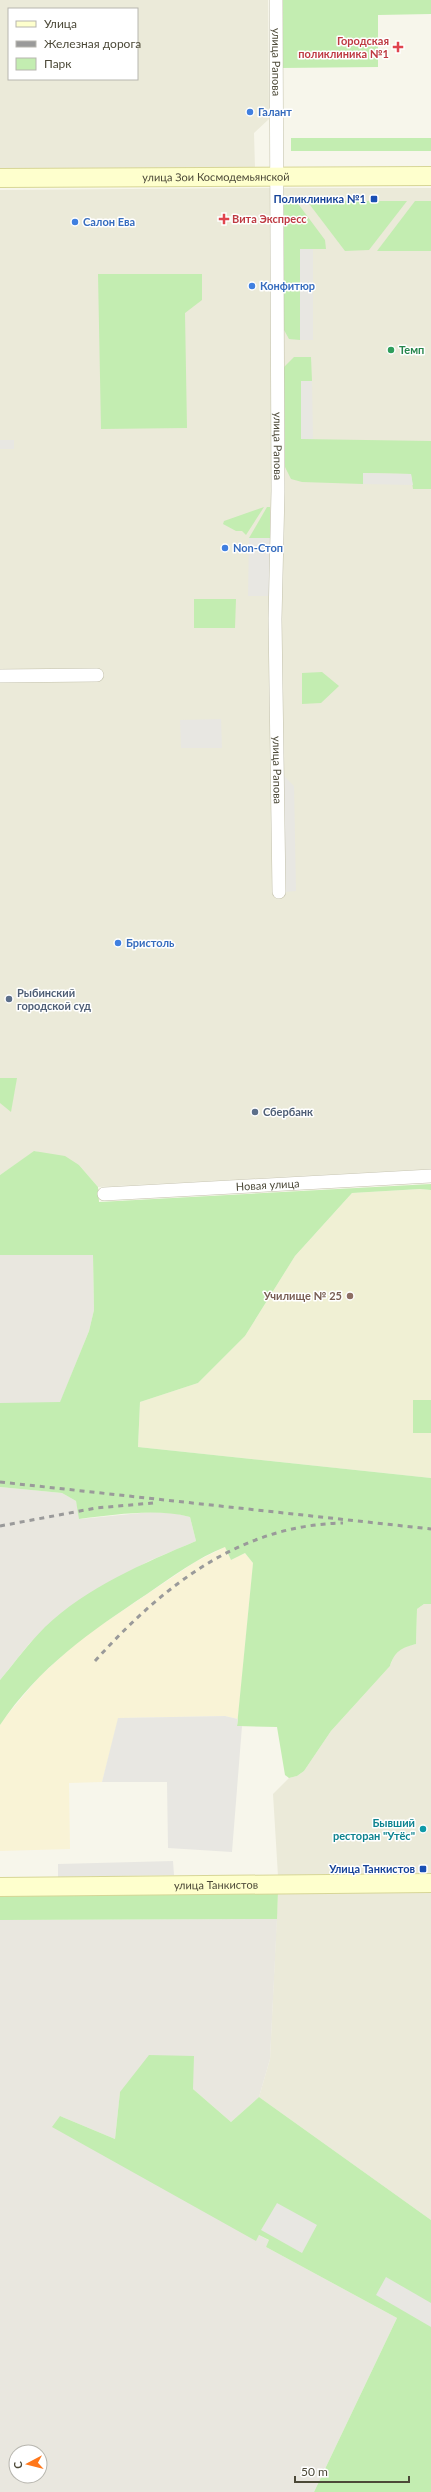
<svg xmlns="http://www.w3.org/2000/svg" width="431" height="2492" viewBox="0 0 431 2492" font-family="Lato,sans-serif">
<rect width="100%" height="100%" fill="#f7f6eb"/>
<g fill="#ebead9" fill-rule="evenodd">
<path d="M 0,0 L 268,0 L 269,119 L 254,133 L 255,168 L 0,169 ZM 9,9 L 137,9 L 137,79 L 9,79 Z"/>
<path d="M 261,188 L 431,188 L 431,1169 L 98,1187 L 79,1165 L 35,1151 L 0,1175 L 0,190 Z"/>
<path d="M 424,1604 L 431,1604 L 431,1873 L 278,1876 L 273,1794 L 289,1778 L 297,1776 L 304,1771 L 331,1731 L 390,1666 L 394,1656 L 400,1648 L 416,1644 L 417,1609 Z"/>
<path d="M 278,1892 L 431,1892 L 431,2220 L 259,2097 L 270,2059 Z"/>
</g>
<path fill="#f9f3d6" d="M 225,1547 L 231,1560 L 245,1553 L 253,1563 L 238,1719 L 225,1716 L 119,1718 L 102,1782 L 69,1783 L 70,1849 L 0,1851 L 0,1725 L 3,1720 L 39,1677 L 82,1638 L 195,1562 Z"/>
<g fill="#e9e7df" fill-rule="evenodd">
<path d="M 0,1255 L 93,1255 L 94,1310 L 89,1331 L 60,1403 L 0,1403 Z"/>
<path d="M 0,1487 L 62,1493 L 76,1501 L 80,1519 L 151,1512 L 174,1513 L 190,1517 L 196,1541 L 149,1561 L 100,1588 L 65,1611 L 29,1644 L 0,1680 Z"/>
<path d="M 277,1919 L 270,2059 L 259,2097 L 231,2122 L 193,2089 L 120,2092 L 115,2139 L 60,2116 L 256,2240 L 259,2235 L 270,2241 L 266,2247 L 397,2318 L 314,2492 L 0,2492 L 0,1920 ZM 16,2452 L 40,2452 L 40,2476 L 16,2476 Z"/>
</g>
<path fill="#f0f0d4" d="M 420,1189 L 431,1190 L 431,1478 L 138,1447 L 140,1402 L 198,1383 L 245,1336 L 295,1256 L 352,1193 Z"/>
<g fill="#c3edb1">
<path d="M 281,0 L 431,0 L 431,14 L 378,15 L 378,67 L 281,68 Z"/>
<rect x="291" y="138" width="140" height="13"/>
<path d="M 283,201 L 296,201 L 325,240 L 326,249 L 300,249 L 300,340 L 289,339 L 284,330 Z"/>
<path d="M 307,201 L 407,201 L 369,250 L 345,251 Z"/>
<path d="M 415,201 L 431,201 L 431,251 L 377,251 Z"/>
<path d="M 98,274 L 202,274 L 202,300 L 185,313 L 187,428 L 101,429 Z"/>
<path d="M 294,357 L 311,357 L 312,381 L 301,381 L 301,439 L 431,441 L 431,489 L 413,489 L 411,474 L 363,473 L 363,484 L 302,482 L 291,479 L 285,467 L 284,367 Z"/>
<path d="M 264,507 L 246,535 L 242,531 L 236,531 L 223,524 L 224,521 Z"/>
<path d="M 267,507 L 270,507 L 270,538 L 249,538 Z"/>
<path d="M 194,599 L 236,599 L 235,628 L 194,628 Z"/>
<path d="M 322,672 L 339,686 L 321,703 L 302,704 L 302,673 Z"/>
<path d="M 0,1078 L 17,1078 L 11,1112 L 0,1103 Z"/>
<path d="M 34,1151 L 65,1156 L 79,1165 L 98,1187 L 99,1202 L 431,1184 L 431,1190 L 420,1189 L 352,1193 L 295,1256 L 245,1336 L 198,1383 L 140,1402 L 138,1447 L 431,1478 L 431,1604 L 424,1604 L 417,1609 L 416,1644 C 401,1648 395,1651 390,1666 L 331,1731 L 304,1771 L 297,1776 L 289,1778 L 285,1775 L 277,1727 L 237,1726 L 253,1563 L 245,1553 L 231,1560 L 225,1547 C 197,1558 172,1577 147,1594 C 90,1632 39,1667 0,1725 L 0,1680 C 15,1662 29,1643 45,1627 C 87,1587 144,1563 196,1541 L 190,1517 C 154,1508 116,1515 79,1519 L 76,1501 L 62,1493 L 0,1487 L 0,1403 L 60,1402 L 89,1331 L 94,1310 L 93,1255 L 0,1255 L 0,1175 Z"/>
<rect x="413" y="1400" width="18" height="33"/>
<path d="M 278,1892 L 277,1919 L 0,1920 L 0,1896 Z"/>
<path d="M 149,2055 L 194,2056 L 193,2089 L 231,2122 L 259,2097 L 431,2220 L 431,2492 L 314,2492 L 397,2318 L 266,2247 L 269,2240 L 259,2235 L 256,2241 L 52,2127 L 60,2116 L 115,2139 L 120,2092 Z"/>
</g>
<g fill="#e8e7e2">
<rect x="300" y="249" width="13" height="91"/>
<path d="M 301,381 L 312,381 L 313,439 L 301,439 Z"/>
<rect x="0" y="440" width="14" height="9"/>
<path d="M 363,473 L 411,474 L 413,485 L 363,484 Z"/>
<path d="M 249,538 L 272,538 L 271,596 L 248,596 Z"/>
<path d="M 221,719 L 222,748 L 181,748 L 180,720 Z"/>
<path d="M 282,774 L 294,786 L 296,891 L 284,892 Z"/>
<path d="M 225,1716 L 238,1719 L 237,1726 L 242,1726 L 232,1852 L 168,1848 L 167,1782 L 102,1782 L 118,1718 Z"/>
<path d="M 173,1861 L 174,1875 L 58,1877 L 58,1864 Z"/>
<path d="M 277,2203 L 317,2225 L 302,2253 L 261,2230 Z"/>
<path d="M 386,2277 L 431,2303 L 431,2327 L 376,2295 Z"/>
</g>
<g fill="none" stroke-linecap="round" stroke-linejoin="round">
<g stroke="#c3c1ac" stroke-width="14">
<g id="street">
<path id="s1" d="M 276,0 L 278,491 L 275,619 L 279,892"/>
<path d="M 0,676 L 97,675"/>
<path id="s2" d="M 104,1194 L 431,1176"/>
</g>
</g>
<g stroke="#d7d696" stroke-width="20">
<g id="secondary">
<path id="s3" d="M 0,178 L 431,176"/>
<path id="s4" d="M 0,1887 L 431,1883"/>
</g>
</g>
<use href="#street" stroke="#fff" stroke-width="13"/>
<use href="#secondary" stroke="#feffcd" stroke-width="18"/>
<g stroke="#9a9a9a" stroke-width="3" stroke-dasharray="5 5" stroke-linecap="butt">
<path d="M 0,1482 L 431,1529"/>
<path d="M 0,1526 L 96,1508 L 153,1503"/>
<path d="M 95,1661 C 162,1587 239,1525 343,1523"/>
</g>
</g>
<g fill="#e0444e" stroke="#fff" stroke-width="1.5">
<path d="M396 41h4v4h4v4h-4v4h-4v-4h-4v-4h4z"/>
<path d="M222 213h4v4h4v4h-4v4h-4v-4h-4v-4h4z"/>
</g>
<g fill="#3f7fe0" stroke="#fff" stroke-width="1.5">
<circle cx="250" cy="112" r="4"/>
<circle cx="75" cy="222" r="4"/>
<circle cx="252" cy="286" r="4"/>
<circle cx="225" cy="548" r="4"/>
<circle cx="118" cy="943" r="4"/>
</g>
<g fill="#1a4fb4" stroke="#fff" stroke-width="1.5">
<rect x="370" y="195" width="8" height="8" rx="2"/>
<rect x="419" y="1865" width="8" height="8" rx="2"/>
</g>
<circle fill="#2e9e5b" stroke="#fff" stroke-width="1.5" cx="391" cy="350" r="4"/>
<g fill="#5c6f8a" stroke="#fff" stroke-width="1.5">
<circle cx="9" cy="999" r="4"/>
<circle cx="255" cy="1112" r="4"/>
</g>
<circle fill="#8d6e63" stroke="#fff" stroke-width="1.5" cx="350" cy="1296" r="4"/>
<circle fill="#0f9aa8" stroke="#fff" stroke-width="1.5" cx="423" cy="1829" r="4"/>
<g text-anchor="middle" stroke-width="3" stroke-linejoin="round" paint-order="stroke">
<g font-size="11" font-weight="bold" fill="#be3a42" stroke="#fff" text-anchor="end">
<text x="389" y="45">Городская<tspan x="389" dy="13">поликлиника №1</tspan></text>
<text x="232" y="223" text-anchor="start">Вита Экспресс</text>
</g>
<g font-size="11" fill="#4c4938" stroke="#fff">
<text dy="4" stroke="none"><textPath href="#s1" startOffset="62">улица Рапова</textPath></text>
<text dy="4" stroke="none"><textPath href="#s3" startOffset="216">улица Зои Космодемьянской</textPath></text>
<text dy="4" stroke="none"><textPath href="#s1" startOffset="446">улица Рапова</textPath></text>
<text dy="4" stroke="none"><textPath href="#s1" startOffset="770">улица Рапова</textPath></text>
<text dy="4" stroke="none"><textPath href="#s2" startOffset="164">Новая улица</textPath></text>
<text dy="4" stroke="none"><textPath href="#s4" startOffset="216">улица Танкистов</textPath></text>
</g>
<g font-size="11" font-weight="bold" fill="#366cbe" stroke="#fff" text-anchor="start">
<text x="258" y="116">Галант</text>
<text x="83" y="226">Салон Ева</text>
<text x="260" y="290">Конфитюр</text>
<text x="233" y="552">Non-Стоп</text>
<text x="126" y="947">Бристоль</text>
</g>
<g font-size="11" font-weight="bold" fill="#164399" stroke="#fff" text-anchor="end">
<text x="366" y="203">Поликлиника №1</text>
<text x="415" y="1873">Улица Танкистов</text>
</g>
<g font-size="11" font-weight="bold" fill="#27864d" stroke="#fff" text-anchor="start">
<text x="399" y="354">Темп</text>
</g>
<g font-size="11" font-weight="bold" fill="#4e5e75" stroke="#fff" text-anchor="start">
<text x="17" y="997">Рыбинский<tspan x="17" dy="13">городской суд</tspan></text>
<text x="263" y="1116">Сбербанк</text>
</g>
<g font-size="11" font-weight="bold" fill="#785e54" stroke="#fff" text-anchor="end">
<text x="342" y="1300">Училище № 25</text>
</g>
<g font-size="11" font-weight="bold" fill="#0d838f" stroke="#fff" text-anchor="end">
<text x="415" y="1827">Бывший<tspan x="415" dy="13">ресторан "Утёс"</tspan></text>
</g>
</g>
<rect x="8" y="8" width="130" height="72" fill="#ffffff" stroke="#b7b6af"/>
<rect x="16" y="21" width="20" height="6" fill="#feffcd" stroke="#b7b6af"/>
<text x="44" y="28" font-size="12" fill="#4c4938">Улица</text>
<rect x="16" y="41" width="20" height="6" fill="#9a9a9a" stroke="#b7b6af"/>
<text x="44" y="48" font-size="12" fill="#4c4938">Железная дорога</text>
<rect x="16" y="58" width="20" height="12" fill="#c3edb1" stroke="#b7b6af"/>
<text x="44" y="68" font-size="12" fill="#4c4938">Парк</text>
<g transform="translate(28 2464) rotate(263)"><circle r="19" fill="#ffffff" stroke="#b7b6af"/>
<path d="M0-3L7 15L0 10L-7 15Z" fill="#ff771a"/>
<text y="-6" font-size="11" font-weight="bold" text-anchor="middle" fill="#4c4938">С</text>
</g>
<path d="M295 2476v6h114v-6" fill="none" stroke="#4c4938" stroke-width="2"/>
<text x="301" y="2476" font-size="12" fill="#4c4938" stroke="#ffffff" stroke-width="3" paint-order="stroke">50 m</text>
</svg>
